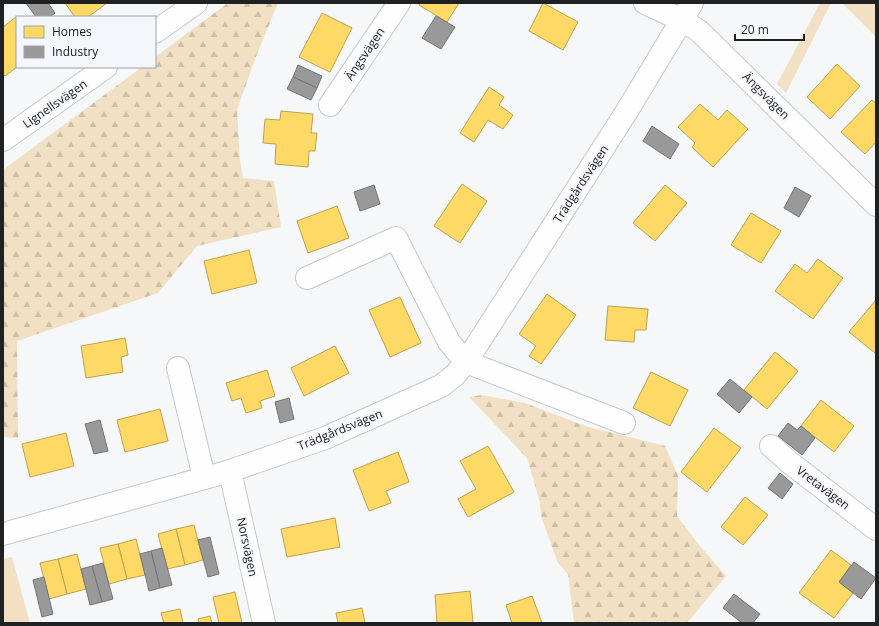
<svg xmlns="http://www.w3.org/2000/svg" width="879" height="626" viewBox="0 0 879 626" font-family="'Open Sans',sans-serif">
<defs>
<pattern id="forest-firs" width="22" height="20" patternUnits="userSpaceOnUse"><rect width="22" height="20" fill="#f1e0c4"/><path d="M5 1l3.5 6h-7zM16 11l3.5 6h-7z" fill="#cec0a8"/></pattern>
</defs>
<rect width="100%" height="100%" fill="#f5f7f9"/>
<g fill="#f1e0c4">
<path d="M 820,3 L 831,3 L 786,93 L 777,84 Z"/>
<path d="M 842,3 L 876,3 L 876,37 Z"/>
<path d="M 12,557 L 30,623 L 3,623 L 3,559 Z"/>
</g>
<g fill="url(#forest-firs)">
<path d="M 228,3 L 278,3 L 255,59 L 237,110 L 240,161 L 243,178 L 274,181 L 281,227 L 197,246 L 158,293 L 17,341 L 18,438 L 3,437 L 3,170 L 142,67 L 155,67 L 155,57 Z"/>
<path d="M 482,395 L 525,403 L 585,426 L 665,446 L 678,476 L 677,516 L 699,545 L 726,576 L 687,623 L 574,623 L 568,574 L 558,563 L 542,519 L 539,499 L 527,458 L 469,397 Z"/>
</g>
<g fill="#ffd966" stroke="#bca252">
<path d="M 65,3 L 107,3 L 88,17 L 75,17 Z"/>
<path d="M 420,3 L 459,3 L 447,22 L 419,5 Z"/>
<path d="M 543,3 L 578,22 L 563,50 L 529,31 Z"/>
<path d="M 322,13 L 352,28 L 330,72 L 299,57 Z"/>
<path d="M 16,17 L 17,19 L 17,67 L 5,76 L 3,74 L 3,27 Z"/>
<path d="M 837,64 L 860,86 L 830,119 L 807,97 Z"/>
<path d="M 489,87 L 504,97 L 499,105 L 513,115 L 503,129 L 488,120 L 474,142 L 460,133 Z"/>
<path d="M 872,100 L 876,103 L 876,142 L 865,154 L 841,132 Z"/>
<path d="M 700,104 L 718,120 L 727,110 L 748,129 L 713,167 L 692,147 L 695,143 L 678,127 Z"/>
<path d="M 281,111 L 313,114 L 311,133 L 317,133 L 315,151 L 309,151 L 308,167 L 275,164 L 276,144 L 263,143 L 265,119 L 280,120 Z"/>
<path d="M 462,184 L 487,201 L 460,243 L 434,226 Z"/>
<path d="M 665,185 L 687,203 L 655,241 L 633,223 Z"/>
<path d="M 337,206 L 349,238 L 308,253 L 297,221 Z"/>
<path d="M 751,213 L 781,231 L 761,263 L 731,245 Z"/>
<path d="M 249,250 L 257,283 L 212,294 L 204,261 Z"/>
<path d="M 818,259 L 843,278 L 813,319 L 775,291 L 795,264 L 807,273 Z"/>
<path d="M 547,294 L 576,315 L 541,364 L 529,356 L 536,346 L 519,334 Z"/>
<path d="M 400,297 L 421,343 L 390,357 L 369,310 Z"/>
<path d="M 875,301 L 876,302 L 876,351 L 875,353 L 849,332 Z"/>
<path d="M 608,306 L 648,309 L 646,330 L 635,330 L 634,342 L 605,340 Z"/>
<path d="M 125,338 L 128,355 L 121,357 L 123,372 L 86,378 L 81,346 Z"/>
<path d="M 335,346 L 349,373 L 304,396 L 291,368 Z"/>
<path d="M 775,352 L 798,371 L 767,409 L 744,390 Z"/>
<path d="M 267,370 L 275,396 L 260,401 L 262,408 L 246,413 L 241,398 L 232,401 L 226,383 Z"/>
<path d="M 651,372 L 688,390 L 670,426 L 633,408 Z"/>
<path d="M 821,400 L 854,426 L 834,452 L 801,426 Z"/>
<path d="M 160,409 L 168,441 L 125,452 L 117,420 Z"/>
<path d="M 714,428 L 741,448 L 707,492 L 681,472 Z"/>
<path d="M 66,433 L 74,466 L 30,477 L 22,444 Z"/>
<path d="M 488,446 L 514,492 L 468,517 L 458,499 L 476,489 L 460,461 Z"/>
<path d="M 398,452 L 409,482 L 386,491 L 391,503 L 369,511 L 353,470 Z"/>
<path d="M 745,497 L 768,515 L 743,545 L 721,527 Z"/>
<path d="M 335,518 L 340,547 L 287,557 L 281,529 Z"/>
<path d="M 194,525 L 203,560 L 185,565 L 176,529 Z"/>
<path d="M 176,529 L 185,565 L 167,569 L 158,534 Z"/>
<path d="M 136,539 L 145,575 L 127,579 L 118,544 Z"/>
<path d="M 118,544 L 127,579 L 109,584 L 100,548 Z"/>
<path d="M 831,550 L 851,565 L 839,582 L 853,593 L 834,618 L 799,593 Z"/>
<path d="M 77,554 L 86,589 L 67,594 L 58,559 Z"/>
<path d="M 58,559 L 67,594 L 49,599 L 40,563 Z"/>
<path d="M 470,591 L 473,623 L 437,623 L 435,595 Z"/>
<path d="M 235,592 L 242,623 L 219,623 L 213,597 Z"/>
<path d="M 532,596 L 542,623 L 512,623 L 506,605 Z"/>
<path d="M 362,608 L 365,623 L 338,623 L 336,613 Z"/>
<path d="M 180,609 L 183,623 L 164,623 L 161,613 Z"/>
<path d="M 210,616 L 212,623 L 199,623 L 198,619 Z"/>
</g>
<g fill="#999" stroke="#757576">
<path d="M 26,3 L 48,3 L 55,13 L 50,17 L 36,17 Z"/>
<path d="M 436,16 L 455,27 L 441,49 L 422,38 Z"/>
<path d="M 298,65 L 322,76 L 317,88 L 293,77 Z"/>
<path d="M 293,77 L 317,88 L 311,100 L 287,89 Z"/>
<path d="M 652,126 L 679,144 L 670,159 L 643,141 Z"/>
<path d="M 374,185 L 380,204 L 360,211 L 354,192 Z"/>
<path d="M 795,187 L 811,196 L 799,217 L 784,208 Z"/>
<path d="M 730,379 L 752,397 L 739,413 L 717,394 Z"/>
<path d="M 289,398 L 294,419 L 280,423 L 275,402 Z"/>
<path d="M 100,420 L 108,451 L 94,454 L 85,424 Z"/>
<path d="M 788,423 L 797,430 L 801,426 L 815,438 L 802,455 L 778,436 Z"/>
<path d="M 780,473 L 793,484 L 782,499 L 768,488 Z"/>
<path d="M 210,537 L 219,574 L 208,577 L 198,540 Z"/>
<path d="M 162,548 L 172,585 L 160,588 L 151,551 Z"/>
<path d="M 151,551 L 160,588 L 149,591 L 140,554 Z"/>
<path d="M 854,562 L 876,578 L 861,599 L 839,582 Z"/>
<path d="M 103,563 L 113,599 L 102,602 L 92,566 Z"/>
<path d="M 92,566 L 102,602 L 90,605 L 81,569 Z"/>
<path d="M 44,577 L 53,614 L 42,617 L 33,580 Z"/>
<path d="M 734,594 L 760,614 L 753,623 L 742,623 L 723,608 Z"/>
</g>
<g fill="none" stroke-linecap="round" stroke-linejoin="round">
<g stroke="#c8c9cb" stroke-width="24">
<g id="minor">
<path d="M 645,3 L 682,20 L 699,31 L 876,205"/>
<path d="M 155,32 L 196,3"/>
<path d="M 330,105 L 399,3"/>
<path d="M 3,140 L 106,67"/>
<path d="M 307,278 L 396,238 L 449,342 L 466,362 L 624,423"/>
<path d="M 178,368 L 204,477"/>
<path d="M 771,446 L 789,462 L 876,529"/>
<path d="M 230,471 L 264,623"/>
<path d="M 3,534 L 230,471 L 325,438 L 441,386 L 455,375 L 466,362 L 627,111 L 692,3"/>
</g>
</g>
<use href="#minor" stroke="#fefefe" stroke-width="22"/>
</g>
<g text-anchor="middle" stroke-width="4" stroke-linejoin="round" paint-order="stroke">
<g font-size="12" fill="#202123" stroke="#f3f7fb">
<text transform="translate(365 54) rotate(-56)" y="4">Ängsvägen</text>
<text transform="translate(766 96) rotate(45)" y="4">Ängsvägen</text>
<text transform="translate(55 104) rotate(-35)" y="4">Lignellsvägen</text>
<text transform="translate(581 184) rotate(-57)" y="4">Trädgårdsvägen</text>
<text transform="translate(340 430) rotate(-22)" y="4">Trädgårdsvägen</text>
<text transform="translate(823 488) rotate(37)" y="4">Vretavägen</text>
<text transform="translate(247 547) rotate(78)" y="4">Norsvägen</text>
</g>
</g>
<rect width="879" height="626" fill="none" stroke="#202123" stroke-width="8"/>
<rect x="16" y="16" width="140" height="52" fill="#f3f7fb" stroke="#9fa1a5"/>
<rect x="24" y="26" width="20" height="12" fill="#ffd966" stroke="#9fa1a5"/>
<text x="52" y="36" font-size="12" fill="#202123">Homes</text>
<rect x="24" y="46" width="20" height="12" fill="#999999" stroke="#9fa1a5"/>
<text x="52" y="56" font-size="12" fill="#202123">Industry</text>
<path d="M735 34v6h69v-6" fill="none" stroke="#202123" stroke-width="2"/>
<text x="741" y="34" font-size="12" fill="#202123" stroke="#f3f7fb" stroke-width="3" paint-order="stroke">20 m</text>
</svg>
